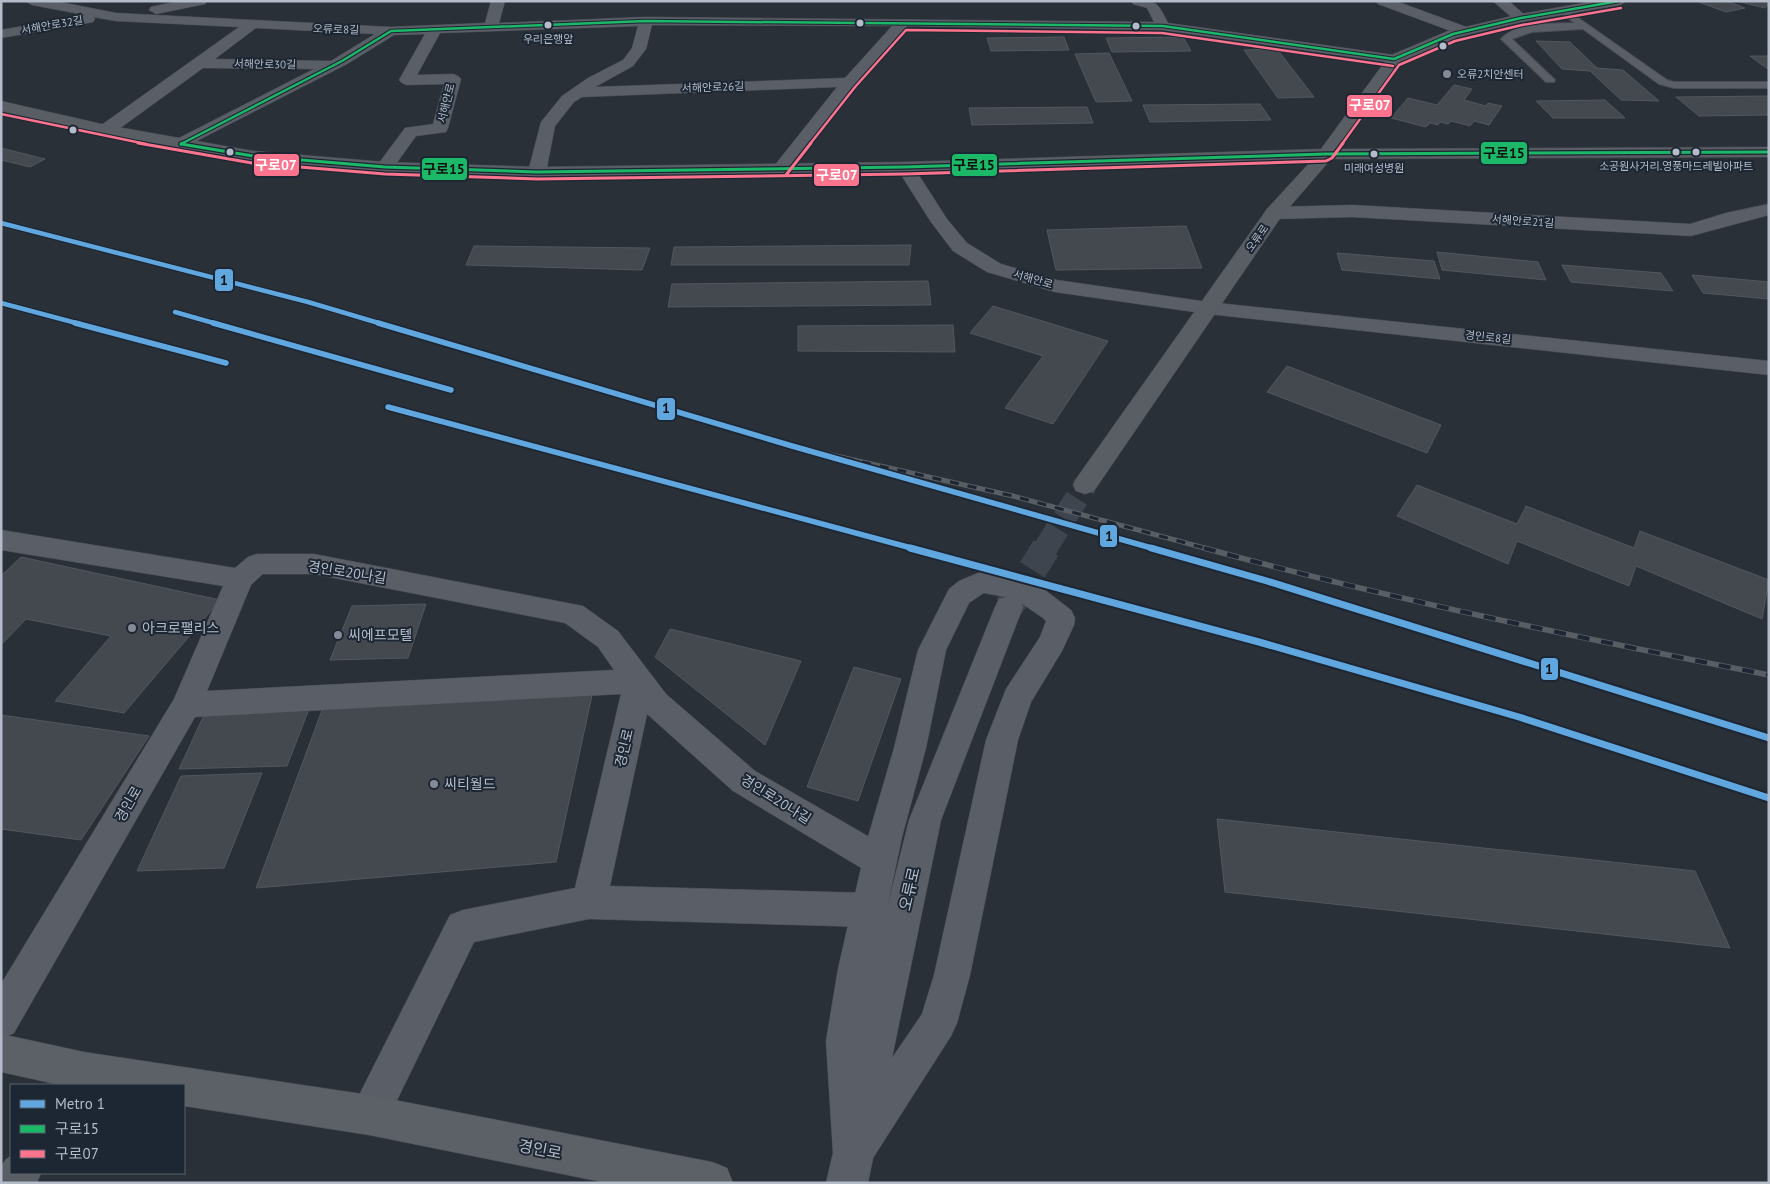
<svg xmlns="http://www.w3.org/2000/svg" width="1770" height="1184" viewBox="0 0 1770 1184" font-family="'PT Sans','Noto Sans KR',sans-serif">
<rect width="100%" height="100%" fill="#2a3038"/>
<g fill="#444950" stroke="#52575f">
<path d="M 1696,1 L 1727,1 L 1745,8 L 1726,12 Z"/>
<path d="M 1736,1 L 1769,1 L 1769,4 L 1765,8 Z"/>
<path d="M 1064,37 L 1069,50 L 991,51 L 987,38 Z"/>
<path d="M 1183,37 L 1191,51 L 1112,52 L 1106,38 Z"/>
<path d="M 1536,41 L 1570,42 L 1597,68 L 1623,70 L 1659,101 L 1621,100 L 1590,71 L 1562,69 Z"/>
<path d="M 1277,49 L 1314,97 L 1278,98 L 1244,50 Z"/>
<path d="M 1109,53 L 1132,101 L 1096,102 L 1075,54 Z"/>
<path d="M 1750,56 L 1769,56 L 1769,70 Z"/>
<path d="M 1454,85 L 1472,89 L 1464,100 L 1486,106 L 1488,103 L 1502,106 L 1489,125 L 1474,121 L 1470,126 L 1451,121 L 1448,124 L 1440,122 L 1438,125 L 1430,123 L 1426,127 L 1391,118 L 1408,98 L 1437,105 Z"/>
<path d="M 1769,96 L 1769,115 L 1699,116 L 1676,97 Z"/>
<path d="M 1605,100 L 1625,118 L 1553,118 L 1536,101 Z"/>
<path d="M 1260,104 L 1271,120 L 1150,122 L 1143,105 Z"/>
<path d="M 1087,107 L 1093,123 L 972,125 L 969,108 Z"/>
<path d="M 1,148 L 45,159 L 30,167 L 1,160 Z"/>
<path d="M 1186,226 L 1202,268 L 1056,270 L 1047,230 Z"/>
<path d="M 911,245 L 909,265 L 671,265 L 674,247 Z"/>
<path d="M 474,246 L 650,248 L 642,270 L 466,265 Z"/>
<path d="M 1437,252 L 1538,262 L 1546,280 L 1442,270 Z"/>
<path d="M 1337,253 L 1434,261 L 1440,279 L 1342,270 Z"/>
<path d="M 1562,265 L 1661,273 L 1673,291 L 1571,282 Z"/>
<path d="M 1692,275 L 1769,282 L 1769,299 L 1703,293 Z"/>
<path d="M 928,281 L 931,305 L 668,307 L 672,284 Z"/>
<path d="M 993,306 L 1108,341 L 1053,424 L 1005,408 L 1043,356 L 970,333 Z"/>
<path d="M 953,325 L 955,352 L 798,351 L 798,326 Z"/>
<path d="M 1287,366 L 1441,425 L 1427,453 L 1267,392 Z"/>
<path d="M 1417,485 L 1517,524 L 1526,506 L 1634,548 L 1640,531 L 1769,580 L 1762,619 L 1636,566 L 1629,586 L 1517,541 L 1508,564 L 1397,516 Z"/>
<path d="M 21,557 L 220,600 L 124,713 L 55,701 L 111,636 L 26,619 L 1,645 L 1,576 Z"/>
<path d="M 426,604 L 408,658 L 330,660 L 352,606 Z"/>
<path d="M 670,629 L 801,661 L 765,745 L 655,657 Z"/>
<path d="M 854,667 L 901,679 L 858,801 L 807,787 Z"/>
<path d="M 594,686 L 556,862 L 256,888 L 324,705 Z"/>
<path d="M 309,709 L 287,766 L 179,769 L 205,713 Z"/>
<path d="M 1,715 L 149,736 L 81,840 L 1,829 Z"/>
<path d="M 262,773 L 224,868 L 137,871 L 181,776 Z"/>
<path d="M 1217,819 L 1695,871 L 1730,948 L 1225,892 Z"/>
</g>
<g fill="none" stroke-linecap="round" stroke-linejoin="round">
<path stroke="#3f454e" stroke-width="24" stroke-dasharray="24 12" stroke-linecap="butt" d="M 1045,549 L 1085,485"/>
<path stroke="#3f454e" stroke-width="29" stroke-dasharray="29 15" stroke-linecap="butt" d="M 1009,607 L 1046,548"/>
<g stroke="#484c53" stroke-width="2">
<path id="service" d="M 1564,8 L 1667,80 L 1674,82 L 1769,82 L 1769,88 L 1674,88 L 1659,84 L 1583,29 L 1532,32 L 1512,39 L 1555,80 L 1554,82 L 1546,82 L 1501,39 C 1517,21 1553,24 1575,23 L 1561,13 L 1559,11 Z"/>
</g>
<g stroke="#484c53" stroke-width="1">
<g id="minor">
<path d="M 25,1 L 55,1 L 116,13 L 391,27 L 485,23 L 491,1 L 505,1 L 499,23 L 646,17 L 1154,22 L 1147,8 L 1133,4 L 1131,1 C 1158,1 1156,0 1168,23 L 1394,55 L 1399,56 L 1401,59 L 1399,62 L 1394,63 L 1163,30 L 907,26 L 854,85 L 786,174 L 780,175 L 774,174 L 771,170 L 837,87 L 582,97 L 574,102 L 555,126 L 546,172 L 543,176 L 537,177 L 531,176 L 528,172 L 541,122 L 562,96 L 588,78 L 623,60 L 632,48 L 638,26 L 440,33 L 417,75 L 453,74 L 458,76 L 461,79 L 448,128 L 446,132 L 416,136 L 391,171 L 385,172 L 379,171 L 376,167 L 405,128 L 433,124 L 444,84 L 407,85 L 402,83 L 399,80 L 425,34 L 394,35 L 347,64 L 181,149 L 175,148 L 173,144 L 175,140 L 314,69 L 203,68 L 112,134 L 100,134 L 98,130 L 100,126 L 239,27 L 116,21 L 93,17 L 95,19 L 93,22 L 88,23 L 1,38 L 1,30 L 85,15 L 32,5 ZM 652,25 L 892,26 L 845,78 L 595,87 L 633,66 L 646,49 ZM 256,28 L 375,34 L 331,61 L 215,59 Z"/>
<path d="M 179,1 L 207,1 L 205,4 L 156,14 L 149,10 L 151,7 Z"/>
<path d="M 1376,1 L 1396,1 L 1469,28 L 1471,31 L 1469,34 L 1459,34 L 1378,4 Z"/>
<path d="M 1493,1 L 1509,1 L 1528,18 L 1526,21 L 1516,21 Z"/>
<path d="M 905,162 L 911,163 L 947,219 L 967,243 L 1001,264 L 1057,280 L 1208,302 L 1769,361 L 1769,375 L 1208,314 L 1055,292 L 987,272 L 953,251 L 931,222 L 896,167 L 899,163 Z"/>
<path d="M 1769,204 L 1769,215 L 1691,236 L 1352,217 L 1274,219 L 1267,217 L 1265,213 L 1267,209 L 1274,207 L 1352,205 L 1690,224 L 1726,213 Z"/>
<path d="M 1,530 L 235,568 L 248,557 L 257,554 L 314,554 L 583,606 L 618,631 L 666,694 L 755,771 L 892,850 L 897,861 L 892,872 L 880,877 L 868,872 L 733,791 L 647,714 L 610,886 L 869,893 L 881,898 L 887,910 L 881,922 L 869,927 L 589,919 L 474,942 L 383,1129 L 369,1135 L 355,1129 L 349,1115 L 450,915 L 463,910 L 575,888 L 621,694 L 195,717 L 14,1033 L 1,1039 L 1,984 L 174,699 L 223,586 L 1,550 ZM 263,574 L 314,574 L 565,623 L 598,647 L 614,670 L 207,691 L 251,585 Z"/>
</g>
</g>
<g stroke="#484c53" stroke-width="1">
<path id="tertiary" d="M 981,572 L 1014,578 L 1045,590 L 1071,610 L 1075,618 L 1074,625 L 1062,651 L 1031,702 L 1018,740 L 970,975 L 957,1023 L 951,1036 L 873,1158 L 868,1183 L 826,1183 L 833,1153 L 826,1041 L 838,969 L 868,837 L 894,748 L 918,650 L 949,589 L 959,581 ZM 984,593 L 1006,597 L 999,599 L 995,607 L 909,820 L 887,908 L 902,837 L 926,748 L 946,650 L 969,603 ZM 1021,603 L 1043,618 L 1046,621 L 1040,637 L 1006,689 L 986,740 L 934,975 L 922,1014 L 892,1058 L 941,820 L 1023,607 Z"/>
</g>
<g stroke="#484c53" stroke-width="1">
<g id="secondary">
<path d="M 1595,1 L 1627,1 L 1620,5 L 1521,22 L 1458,37 L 1399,62 L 1338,149 L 1769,147 L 1769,157 L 1331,159 L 1281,217 L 1094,491 L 1085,494 L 1076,491 L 1073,485 L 1076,479 L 1267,209 L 1312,160 L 905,172 L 537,177 L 385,172 L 253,161 L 106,135 L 1,111 L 1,101 L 106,125 L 253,151 L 385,162 L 537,167 L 905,162 L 1321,149 L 1389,56 L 1448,31 L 1521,14 Z"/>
<path d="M 11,1156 L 11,1173 L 41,1173 L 37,1183 L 1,1183 C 1,1171 0,1161 11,1156 Z"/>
</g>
</g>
<g stroke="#484c55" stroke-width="1">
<path id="primary" d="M 1,1034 L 84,1052 L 369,1095 L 712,1162 L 727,1168 L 733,1183 L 607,1183 L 369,1135 L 184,1106 L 184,1085 L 60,1085 L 1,1072 Z"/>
</g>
<use href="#service" fill="#5a5e66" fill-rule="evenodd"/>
<use href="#minor" fill="#5a5e66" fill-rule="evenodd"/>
<use href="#tertiary" fill="#5a5e66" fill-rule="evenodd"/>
<use href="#secondary" fill="#595d64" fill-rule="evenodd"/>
<use href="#primary" fill="#5c6168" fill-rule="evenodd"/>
<g stroke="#595d64" stroke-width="5">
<path id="rail-far1" d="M 792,446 L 1013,496 L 1208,549"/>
</g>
<g stroke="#595d64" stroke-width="5.5">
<path id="rail" d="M 1204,548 C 1390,599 1580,638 1769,675"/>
</g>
<use href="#rail-far1" stroke="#1d2633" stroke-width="3" stroke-dasharray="9" stroke-linecap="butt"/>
<use href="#rail" stroke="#1d2633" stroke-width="4" stroke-dasharray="12" stroke-linecap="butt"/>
<g stroke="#1d2633" stroke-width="4.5">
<path id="bus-1-far1" d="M 181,144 L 342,61 L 391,31 L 646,21 L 1163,26 L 1394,59 L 1453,34 L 1521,18 L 1619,1"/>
</g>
<g stroke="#1d2633" stroke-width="5.5">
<g id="bus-1">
<path d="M 181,144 L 253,156 L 385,167 L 537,172 L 905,167 L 1326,154 L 1769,152"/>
<path d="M 181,144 L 183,143"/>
</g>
</g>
<g stroke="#1d2633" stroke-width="4.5">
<g id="bus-2-far1">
<path d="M 1,114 L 146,144"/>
<path d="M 810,144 L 855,87 L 906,30 L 1162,33 L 1393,66"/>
<path d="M 1342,144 L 1399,65 L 1455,41 L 1522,25 L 1621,8"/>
</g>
</g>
<g stroke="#1d2633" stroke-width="5.5">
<g id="bus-2">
<path d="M 138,143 L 252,163 L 385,174 L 537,179 L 905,174 L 1326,161 L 1332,158 L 1343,143"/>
<path d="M 786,175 L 811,143"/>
</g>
</g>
<use href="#bus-1-far1" stroke="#1ab867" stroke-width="2.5"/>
<use href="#bus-1" stroke="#1ab867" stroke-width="3"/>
<use href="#bus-2-far1" stroke="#fc738d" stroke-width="2.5"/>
<use href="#bus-2" stroke="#fc738d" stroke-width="3"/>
<g stroke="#1d2633" stroke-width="7">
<g id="metro-1-far2">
<path d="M 1,223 L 308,302 L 382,324"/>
<path d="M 1,303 L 80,324"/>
<path d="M 175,312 L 217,324"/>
</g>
</g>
<g stroke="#1d2633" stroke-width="9">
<g id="metro-1-far1">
<path d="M 75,323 L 226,363"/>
<path d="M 213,323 L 451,390"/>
<path d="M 378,323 L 792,446 L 1155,549"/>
<path d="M 388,407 L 915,549"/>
</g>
</g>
<g stroke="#1d2633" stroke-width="11">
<g id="metro-1">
<path d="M 910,548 L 1259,642 L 1519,717 L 1769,798"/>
<path d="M 1151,548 L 1267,581 L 1769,738"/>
</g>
</g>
<use href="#metro-1-far2" stroke="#60a7e0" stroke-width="4.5"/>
<use href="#metro-1-far1" stroke="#60a7e0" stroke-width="5.5"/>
<use href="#metro-1" stroke="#60a7e0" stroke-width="7"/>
</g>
<g fill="#b4bcc9" stroke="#1d2633" stroke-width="2">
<circle cx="860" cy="23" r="4.5"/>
<circle cx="548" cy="25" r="4.5"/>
<circle cx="1136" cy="26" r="4.5"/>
<circle cx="1443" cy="46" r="4.5"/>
<circle cx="73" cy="130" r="4.5"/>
<circle cx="230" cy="152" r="4.5"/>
<circle cx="1676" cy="152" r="4.5"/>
<circle cx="1696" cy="152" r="4.5"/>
<circle cx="1374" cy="154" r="4.5"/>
</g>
<g fill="#848b96" stroke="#1d2633" stroke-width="2">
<circle cx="1447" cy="74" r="5"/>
<circle cx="132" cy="628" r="5"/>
<circle cx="338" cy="635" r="5"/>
<circle cx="434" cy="784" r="5"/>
</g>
<g text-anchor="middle" stroke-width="4" stroke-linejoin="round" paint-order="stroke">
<g font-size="11" fill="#b4bcc9" stroke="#1d2633">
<text transform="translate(52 25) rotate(-10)" y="4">서해안로32길</text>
<text transform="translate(336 29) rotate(2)" y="4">오류로8길</text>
<text transform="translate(265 64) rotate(1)" y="4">서해안로30길</text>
<text transform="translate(713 87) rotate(-2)" y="4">서해안로26길</text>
<text transform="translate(446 103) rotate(-76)" y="4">서해안로</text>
<text transform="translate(1523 221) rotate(4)" y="4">서해안로21길</text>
<text transform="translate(1257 238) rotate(-55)" y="4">오류로</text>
<text transform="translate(1033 279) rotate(16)" y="4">서해안로</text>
<text transform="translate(1488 337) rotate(6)" y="4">경인로8길</text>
</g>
<g font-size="11" fill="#b4bcc9" stroke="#1d2633">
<text x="548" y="43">우리은행앞</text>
<text x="1676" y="170">소공원사거리.영풍마드레빌아파트</text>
<text x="1374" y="172">미래여성병원</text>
</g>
<g font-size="11" fill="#b4bcc9" stroke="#1d2633" text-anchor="start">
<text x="1457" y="78">오류2치안센터</text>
</g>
<g font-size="14" fill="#b4bcc9" stroke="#1d2633">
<text transform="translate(347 572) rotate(9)" y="5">경인로20나길</text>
<text transform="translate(624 748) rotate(-77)" y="5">경인로</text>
<text transform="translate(776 799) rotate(32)" y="5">경인로20나길</text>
<text transform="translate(128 804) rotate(-60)" y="5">경인로</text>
</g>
<g font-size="14" fill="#b4bcc9" stroke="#1d2633" text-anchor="start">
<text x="142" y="633">아크로팰리스</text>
<text x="348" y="640">씨에프모텔</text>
<text x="444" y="789">씨티월드</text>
</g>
<g font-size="16" fill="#b4bcc9" stroke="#1d2633">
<text transform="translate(909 889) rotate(-77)" y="6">오류로</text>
<text transform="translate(540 1149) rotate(11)" y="6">경인로</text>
</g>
</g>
<g stroke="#1d2633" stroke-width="2">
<rect x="1346" y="94" width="47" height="24" rx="5" fill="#fc738d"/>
<rect x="1480" y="141" width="48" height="24" rx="5" fill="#1ab867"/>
<rect x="951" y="153" width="47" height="24" rx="5" fill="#1ab867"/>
<rect x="253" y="153" width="47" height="24" rx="5" fill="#fc738d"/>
<rect x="421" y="157" width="47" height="24" rx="5" fill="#1ab867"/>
<rect x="813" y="163" width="47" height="24" rx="5" fill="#fc738d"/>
<rect x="214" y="268" width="20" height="24" rx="5" fill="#60a7e0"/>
<rect x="656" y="397" width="20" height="24" rx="5" fill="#60a7e0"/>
<rect x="1099" y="524" width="19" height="24" rx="5" fill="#60a7e0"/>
<rect x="1540" y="657" width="19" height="24" rx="5" fill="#60a7e0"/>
</g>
<g font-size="14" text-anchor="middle" font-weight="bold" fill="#fff">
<text x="1370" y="110">구로07</text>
<text x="276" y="170">구로07</text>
<text x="837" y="180">구로07</text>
</g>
<g font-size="14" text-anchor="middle" font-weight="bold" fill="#111">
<text x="1504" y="158">구로15</text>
<text x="974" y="170">구로15</text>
<text x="444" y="174">구로15</text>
<text x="224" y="285">1</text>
<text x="666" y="413">1</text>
<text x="1109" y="541">1</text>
<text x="1549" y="674">1</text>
</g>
<rect width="1770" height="1184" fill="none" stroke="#b4bcc9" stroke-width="5"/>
<rect x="10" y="1084" width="175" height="90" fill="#1d2633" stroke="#59626f"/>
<rect x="20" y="1100" width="25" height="8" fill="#60a7e0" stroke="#59626f"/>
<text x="55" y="1109" font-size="15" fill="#b4bcc9">Metro 1</text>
<rect x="20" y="1125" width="25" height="8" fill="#1ab867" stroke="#59626f"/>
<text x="55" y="1134" font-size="15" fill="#b4bcc9">구로15</text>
<rect x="20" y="1150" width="25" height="8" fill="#fc738d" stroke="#59626f"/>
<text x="55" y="1159" font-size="15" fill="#b4bcc9">구로07</text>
</svg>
